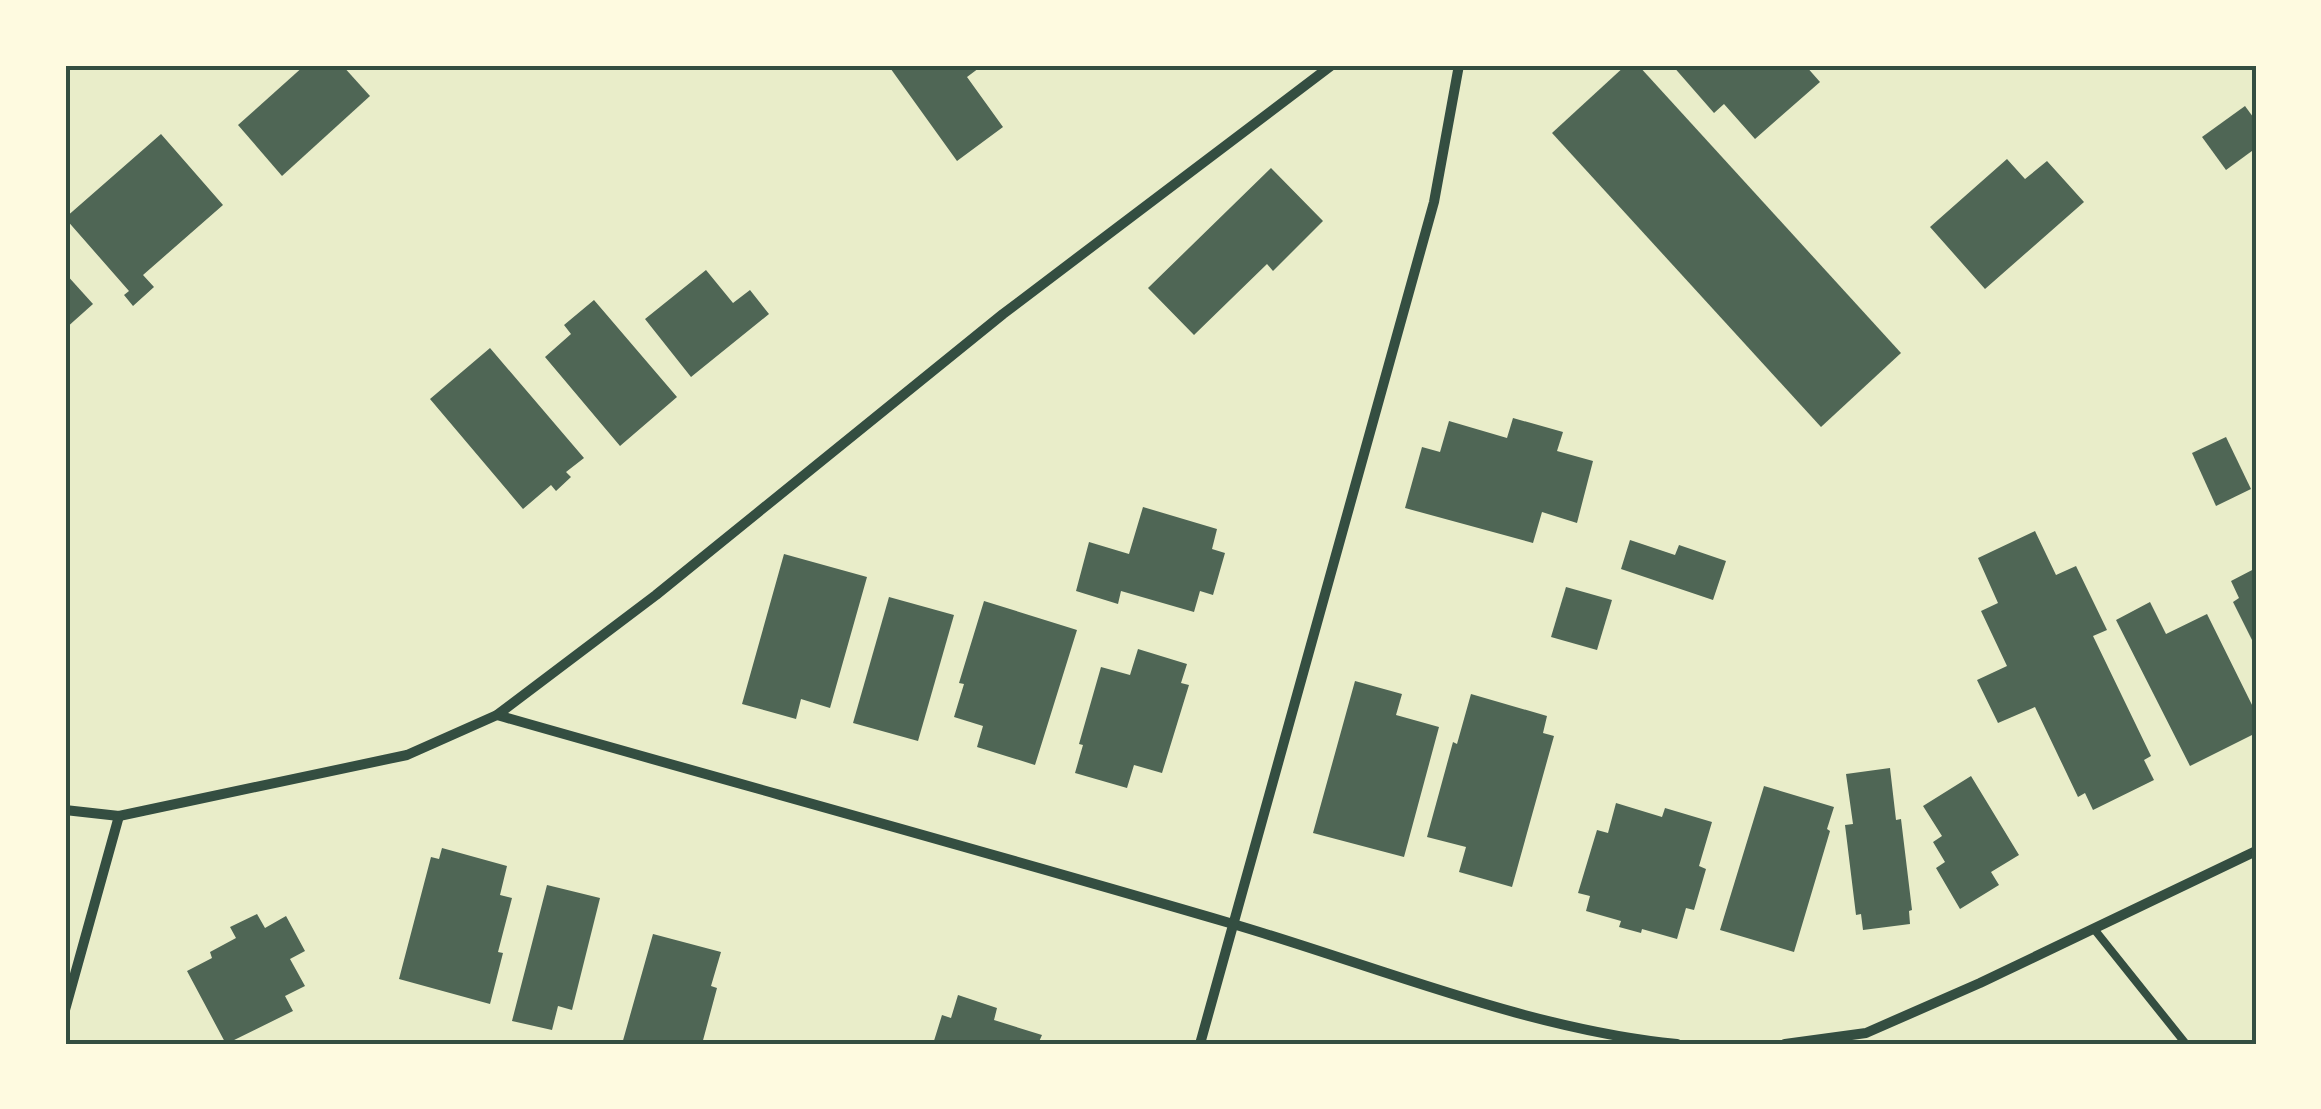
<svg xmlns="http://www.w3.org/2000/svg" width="2321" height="1109" viewBox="0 0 2321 1109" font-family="Cabin,sans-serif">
<rect width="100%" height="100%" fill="#e9edc9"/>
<g fill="#4f6655">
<path d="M 305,65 L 342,65 L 370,96 L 282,176 L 238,125 Z"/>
<path d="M 888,65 L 983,65 L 967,77 L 1003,127 L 957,161 Z"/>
<path d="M 1626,65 L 1638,65 L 1901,353 L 1821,427 L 1552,133 Z"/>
<path d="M 1672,65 L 1805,65 L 1820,82 L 1755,139 L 1724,104 L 1714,113 Z"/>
<path d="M 2245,106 L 2256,121 L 2256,148 L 2226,170 L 2202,137 Z"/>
<path d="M 161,134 L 223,205 L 143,275 L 154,287 L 133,306 L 124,295 L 129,291 L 65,218 Z"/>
<path d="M 2007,159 L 2025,179 L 2047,161 L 2084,202 L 1985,289 L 1930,227 Z"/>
<path d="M 1271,168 L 1323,221 L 1273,271 L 1267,264 L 1194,335 L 1148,288 Z"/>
<path d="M 706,270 L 733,303 L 750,290 L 769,314 L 691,377 L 645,319 Z"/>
<path d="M 65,273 L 93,304 L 65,329 Z"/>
<path d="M 594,300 L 677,397 L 620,446 L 545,357 L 571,334 L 564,325 Z"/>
<path d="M 490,348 L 584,458 L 566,472 L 571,477 L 556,491 L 551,485 L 523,509 L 430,399 Z"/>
<path d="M 1513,418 L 1563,432 L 1557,451 L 1593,461 L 1577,523 L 1542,512 L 1533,543 L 1405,508 L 1422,447 L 1440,452 L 1449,421 L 1507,438 Z"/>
<path d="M 2226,437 L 2251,489 L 2216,506 L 2192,453 Z"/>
<path d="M 1143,507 L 1217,529 L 1212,549 L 1225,553 L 1213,595 L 1200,591 L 1194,612 L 1121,591 L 1118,604 L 1076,591 L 1089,542 L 1129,554 Z"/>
<path d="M 2035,531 L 2056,575 L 2076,566 L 2107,630 L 2093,636 L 2151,756 L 2144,760 L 2154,780 L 2093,810 L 2085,793 L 2078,797 L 2035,707 L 1998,723 L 1977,680 L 2007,666 L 1981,611 L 1998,603 L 1978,558 Z"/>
<path d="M 1630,540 L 1675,555 L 1679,545 L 1726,561 L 1713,600 L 1621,569 Z"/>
<path d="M 784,554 L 867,577 L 830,708 L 801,699 L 796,719 L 742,704 Z"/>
<path d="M 2256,568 L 2256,648 L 2233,602 L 2239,598 L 2231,581 Z"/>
<path d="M 1566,587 L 1612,600 L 1597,650 L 1551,637 Z"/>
<path d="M 889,597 L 954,615 L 918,741 L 853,723 Z"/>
<path d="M 984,601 L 1077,630 L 1035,765 L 977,747 L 983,726 L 954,717 L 964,684 L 959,683 Z"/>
<path d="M 2150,602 L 2166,634 L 2207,614 L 2256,713 L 2256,733 L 2190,766 L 2116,620 Z"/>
<path d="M 1138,649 L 1187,664 L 1181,683 L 1189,685 L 1162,773 L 1134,765 L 1127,788 L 1075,773 L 1083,745 L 1079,744 L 1101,667 L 1130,675 Z"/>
<path d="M 1355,681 L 1402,694 L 1396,715 L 1439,727 L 1404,857 L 1313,833 Z"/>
<path d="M 1471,694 L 1547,716 L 1543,733 L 1554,736 L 1512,887 L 1459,872 L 1466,847 L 1427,837 L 1453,742 L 1457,744 Z"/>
<path d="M 1890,768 L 1896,820 L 1901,819 L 1912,910 L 1909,911 L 1910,924 L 1863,930 L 1861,914 L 1856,915 L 1845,825 L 1853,824 L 1846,774 Z"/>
<path d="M 1971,776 L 2019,855 L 1991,872 L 1999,885 L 1960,909 L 1936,868 L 1945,862 L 1933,842 L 1942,836 L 1923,806 Z"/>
<path d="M 1764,786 L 1834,807 L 1827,829 L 1830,831 L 1794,952 L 1720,930 Z"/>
<path d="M 1616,803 L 1662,817 L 1665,808 L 1712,822 L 1699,866 L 1706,869 L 1694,910 L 1686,908 L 1677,939 L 1642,929 L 1641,933 L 1619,927 L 1621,921 L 1586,911 L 1590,896 L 1578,893 L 1597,830 L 1608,833 Z"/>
<path d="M 442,848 L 507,866 L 500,895 L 512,898 L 498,952 L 503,953 L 490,1004 L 399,979 L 431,857 L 439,859 Z"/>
<path d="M 547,885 L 600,898 L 572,1010 L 558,1006 L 552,1030 L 512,1021 Z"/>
<path d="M 257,914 L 265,928 L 286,916 L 305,951 L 290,959 L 305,986 L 285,996 L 293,1011 L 226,1044 L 187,971 L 212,958 L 210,952 L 236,938 L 230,927 Z"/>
<path d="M 653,934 L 721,952 L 711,986 L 717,988 L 702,1044 L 622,1044 Z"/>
<path d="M 958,995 L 997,1008 L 994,1020 L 1042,1035 L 1038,1044 L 933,1044 L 942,1015 L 951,1018 Z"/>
</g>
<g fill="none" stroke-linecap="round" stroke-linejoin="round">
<path stroke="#344e41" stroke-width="8" d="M 2094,929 L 2186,1044"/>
<g stroke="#344e41" stroke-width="10">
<path d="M 497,715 C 742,785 988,852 1233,924 C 1376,966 1530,1030 1677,1044"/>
<path d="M 65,810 L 119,816 L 407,755 L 497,715 L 656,595 L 1003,314 L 1332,65"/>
<path d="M 65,1010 L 119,816"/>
<path d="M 1200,1044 L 1434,202 L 1459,65"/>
<path d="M 1785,1044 L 1866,1033 L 1980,983 L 2256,851"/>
</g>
</g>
<rect width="2321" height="1109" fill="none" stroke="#fefae0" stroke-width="135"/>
<rect x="68" y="68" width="2186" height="974" fill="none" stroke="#344e41" stroke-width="4"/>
</svg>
